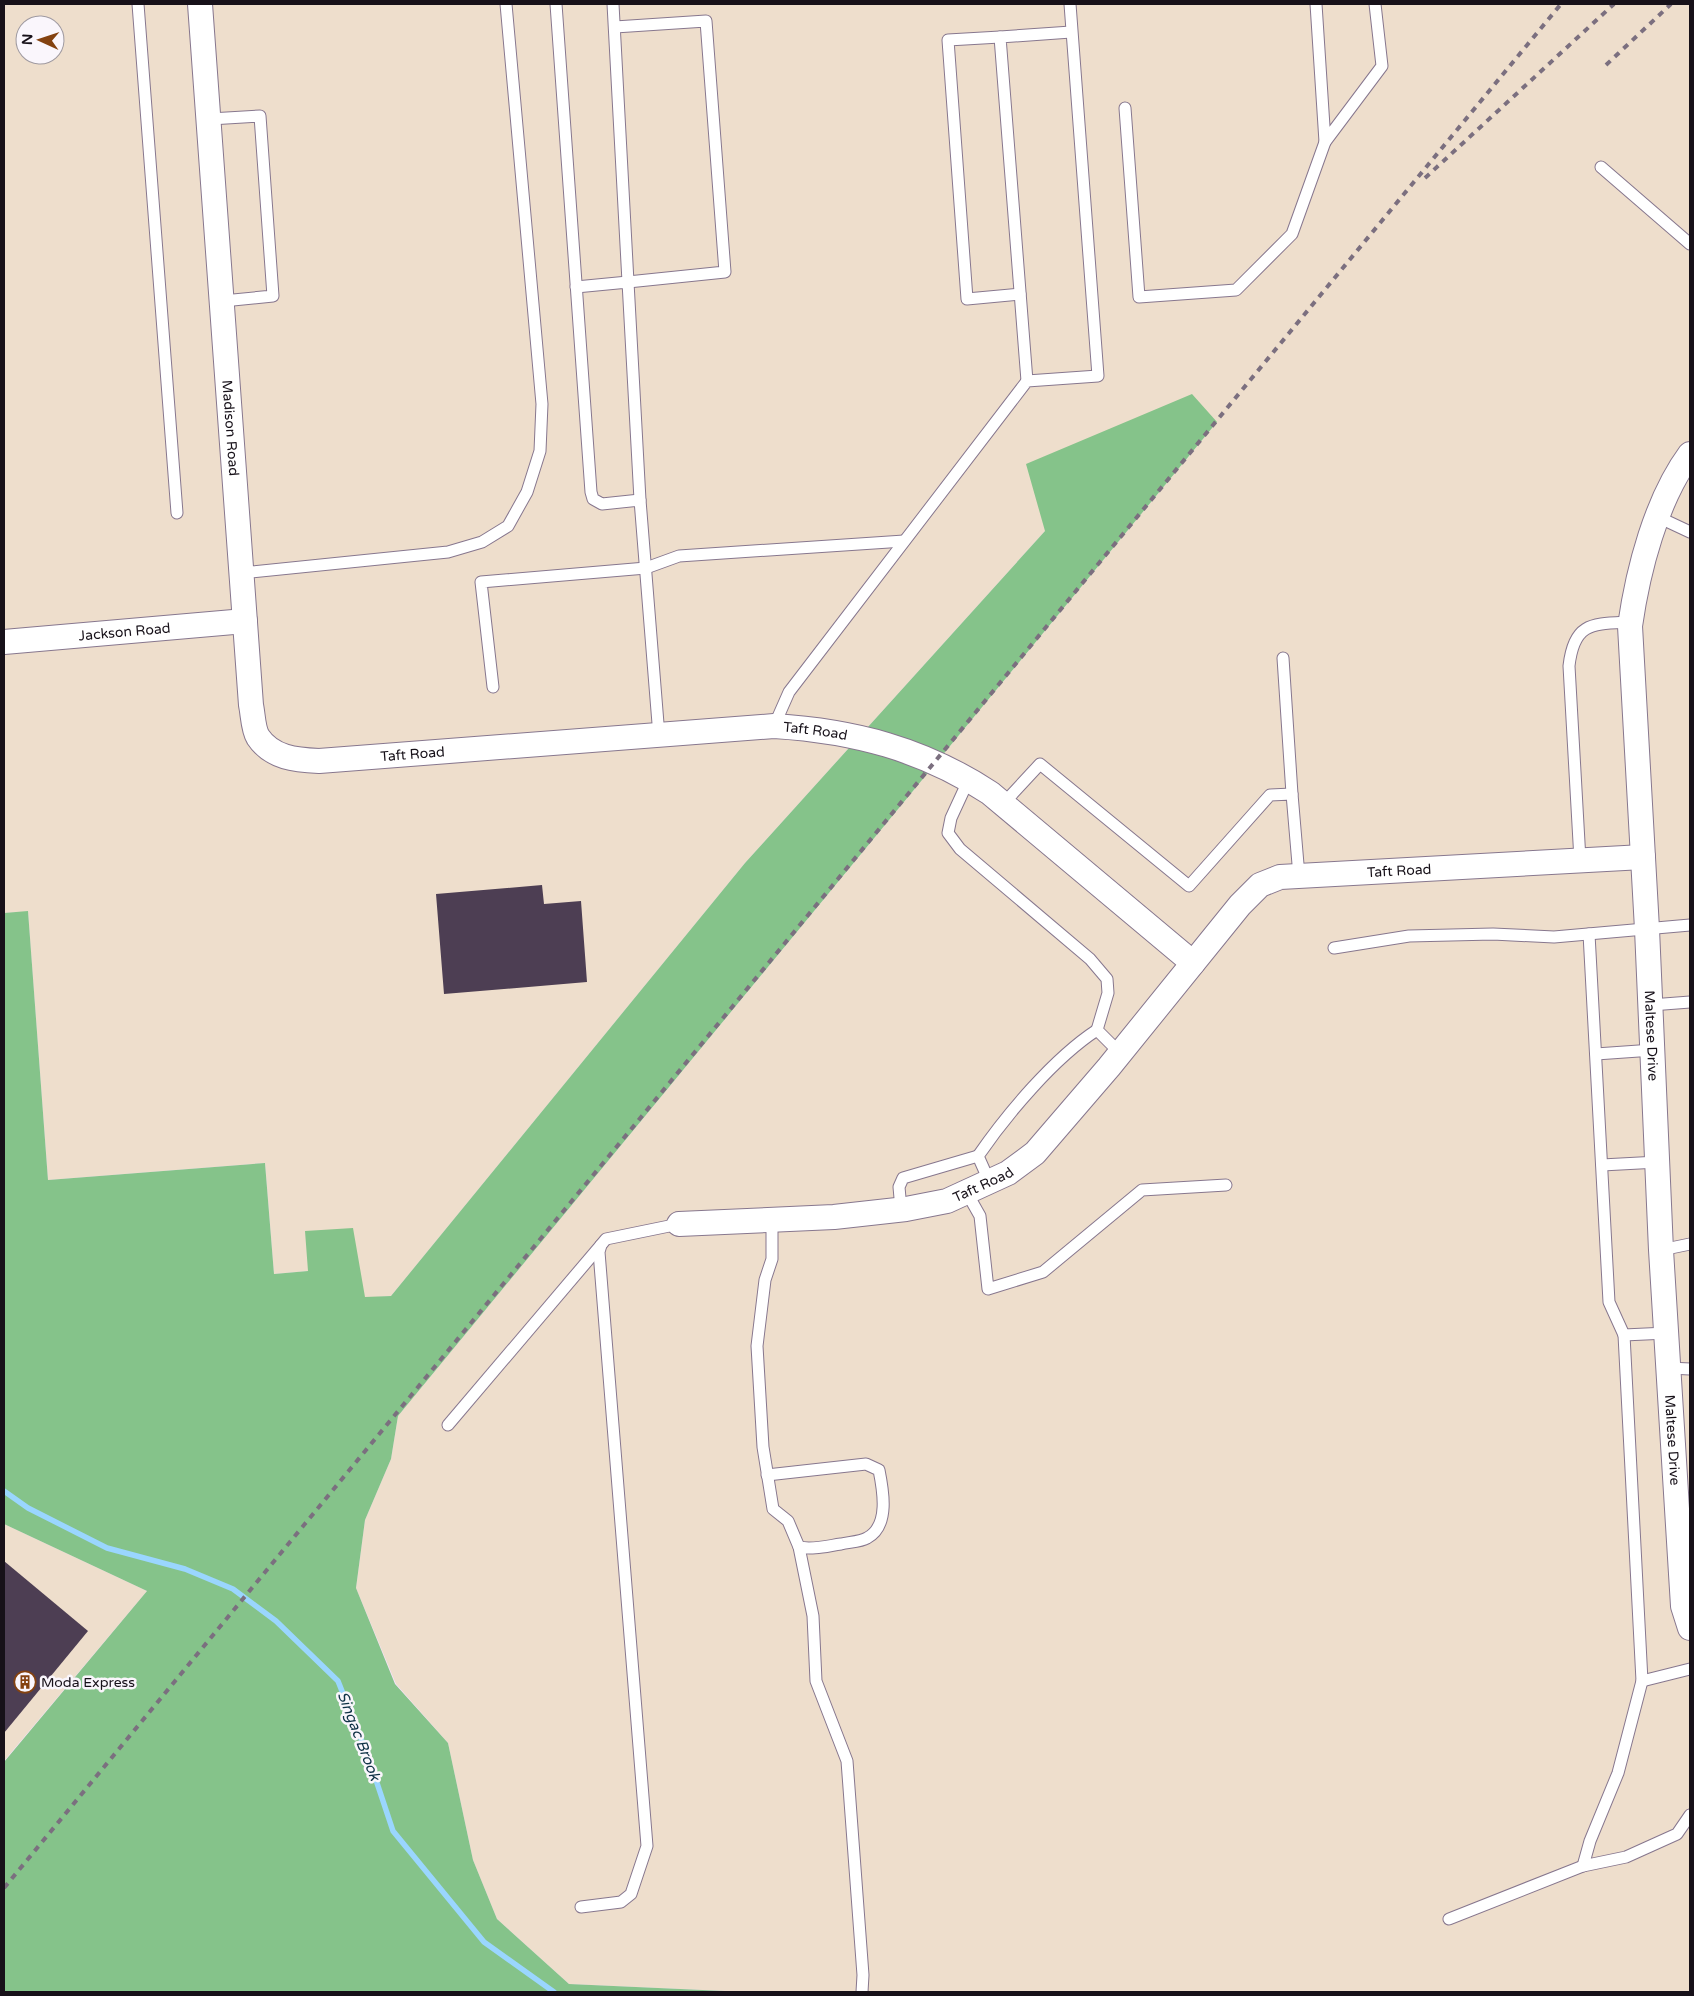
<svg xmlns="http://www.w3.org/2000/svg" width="1694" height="1996" viewBox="0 0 1694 1996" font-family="'Varela Round',sans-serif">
<rect width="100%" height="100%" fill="#f6e3fd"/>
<g fill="#eedecc" fill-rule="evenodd">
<path d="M 4,4 L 1690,4 L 1690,1992 L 747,1992 L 569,1984 L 497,1919 L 473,1860 L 448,1743 L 396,1684 L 356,1588 L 365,1520 L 391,1459 L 398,1416 L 1217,422 L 1045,531 L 745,863 L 391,1296 L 365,1298 L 309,1271 L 274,1274 L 265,1163 L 48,1180 L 28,912 L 4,913 ZM 25,25 L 55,25 L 55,55 L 25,55 Z"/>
<path d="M 4,1524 L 147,1591 L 4,1761 Z"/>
</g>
<path fill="#85c38a" d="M 1192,394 L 1217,422 L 398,1416 L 391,1459 L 365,1520 L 356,1588 L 395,1684 L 448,1743 L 473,1860 L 497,1919 L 569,1984 L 747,1992 L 4,1992 L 4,1762 L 147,1591 L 4,1524 L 4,913 L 28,911 L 48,1180 L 265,1163 L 274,1274 L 308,1271 L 305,1231 L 353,1228 L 365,1297 L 391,1296 L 745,863 L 1045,531 L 1026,464 Z"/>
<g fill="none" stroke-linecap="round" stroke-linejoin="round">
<path stroke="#9ad6fe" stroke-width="5.5" d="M 4,1491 L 28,1508 L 107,1548 L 185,1569 L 233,1589 L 276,1621 L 338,1681 L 369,1759 L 393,1831 L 484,1942 L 554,1992"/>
</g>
<g fill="#4d3e53">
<path d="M 542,885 L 544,904 L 581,901 L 587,982 L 444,994 L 436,894 Z"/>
<path d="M 4,1561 L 88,1631 L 4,1733 Z"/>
</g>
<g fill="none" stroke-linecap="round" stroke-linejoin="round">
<g stroke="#87778e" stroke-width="13">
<g id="service">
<path d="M 138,4 L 177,513"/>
<path d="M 556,4 L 591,492 L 593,499 L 602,504 L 640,500 L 659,736"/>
<path d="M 613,4 L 628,282 L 725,272 L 706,21 L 615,27"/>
<path d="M 1316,4 L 1325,142 L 1382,66 L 1375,4"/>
<path d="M 1000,37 L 948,40 L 967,299 L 1020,294"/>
<path d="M 1125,108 L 1139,297 L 1236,290 L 1292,234 L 1325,142"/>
<path d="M 210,119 L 260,116 L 273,296 L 223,301"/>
<path d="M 1601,167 L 1690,244"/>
<path d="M 576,287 L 628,282 L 640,500"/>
<path d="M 1027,381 L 1000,37 L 1071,32"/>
<path d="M 1658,517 L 1690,532"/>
<path d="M 242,573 L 448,552 L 482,542 L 508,526 L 527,492 L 540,451 L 542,404 L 506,4"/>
<path d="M 1283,658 L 1292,794"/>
<path d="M 493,687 L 481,582 L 646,568 L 679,556 L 904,541"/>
<path d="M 774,726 L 789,692 L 1027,381 L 1098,376 L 1070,4"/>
<path d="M 969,779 L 951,818 L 948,833 L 960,849 L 1090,959 L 1107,979 L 1108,993 L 1097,1030 L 1120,1053"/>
<path d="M 1003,804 L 1040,764 L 1189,886 L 1270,795 L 1292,794 L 1299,876"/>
<path d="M 1580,860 L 1569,666 C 1574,622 1592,624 1630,622"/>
<path d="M 1589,934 L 1609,1302 L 1624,1335"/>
<path d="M 1334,948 L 1409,936 L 1493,934 L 1554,937 L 1690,925"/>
<path d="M 1651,1005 L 1690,1002"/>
<path d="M 1596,1054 L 1653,1050"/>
<path d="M 1602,1165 L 1658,1162"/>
<path d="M 990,1183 L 978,1156 C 1007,1114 1054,1058 1097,1030"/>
<path d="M 967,1193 L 980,1216 L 988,1289 L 1043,1272 L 1142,1190 L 1226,1185"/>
<path d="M 901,1209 L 899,1187 L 903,1178 L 978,1156"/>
<path d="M 772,1220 L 772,1259 L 765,1280 L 757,1346 L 763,1447 L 773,1509 L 788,1521 L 799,1547 L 813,1616 L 816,1681 L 847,1761 L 863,1975 L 862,1992"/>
<path d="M 1661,1250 L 1690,1244"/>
<path d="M 1667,1333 L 1624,1335 L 1642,1681 L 1618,1773 L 1590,1841 L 1583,1866 L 1626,1857 L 1677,1834 L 1690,1815"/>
<path d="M 1669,1368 L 1690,1369"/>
<path d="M 448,1425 L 601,1245"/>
<path d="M 767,1475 L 866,1464 L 879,1470 C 883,1490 890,1526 867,1538 C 860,1542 849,1542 841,1544 C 827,1546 813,1550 799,1547"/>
<path d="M 1642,1681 L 1690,1669"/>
<path d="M 581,1907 L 621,1902 L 631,1894 L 647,1846 L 599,1252 L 601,1245 L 606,1239 L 679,1224"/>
<path d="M 1449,1919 L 1583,1866"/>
</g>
</g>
<g stroke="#87778e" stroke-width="26">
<g id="minor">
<path id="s1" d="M 200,4 L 251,705 C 253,714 253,729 258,737 C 272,758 296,760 319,761 L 774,726 C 854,731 923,749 990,793 L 1193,963"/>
<path id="s2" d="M 1690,454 C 1656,500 1638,570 1630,626 L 1647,929 L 1661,1250 L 1683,1606 L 1690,1628"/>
<path id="s3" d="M 4,642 L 245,621"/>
<path id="s4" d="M 679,1224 L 834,1217 L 906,1209 L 947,1201 L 1008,1173 L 1035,1153 L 1109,1067 L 1240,905 L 1260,885 L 1280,877 L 1643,857"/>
</g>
</g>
<use href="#service" stroke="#fff" stroke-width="11"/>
<use href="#minor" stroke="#fff" stroke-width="24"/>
<g stroke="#7b6f7f" stroke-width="4" stroke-dasharray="6 6" stroke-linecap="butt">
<path d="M 1606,65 L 1671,4"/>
<path d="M 1425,178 L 1614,4"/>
<path d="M 4,1888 L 1561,4"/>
</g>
</g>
<defs>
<g id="building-ring" transform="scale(1.125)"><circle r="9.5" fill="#faf6fc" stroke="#844210" stroke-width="1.5"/><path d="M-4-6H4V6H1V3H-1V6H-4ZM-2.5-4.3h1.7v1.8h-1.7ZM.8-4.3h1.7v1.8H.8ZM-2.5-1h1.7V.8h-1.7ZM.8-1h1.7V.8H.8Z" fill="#844210"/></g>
</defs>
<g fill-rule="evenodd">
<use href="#building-ring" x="25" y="1682"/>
</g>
<g text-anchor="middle" stroke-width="5" stroke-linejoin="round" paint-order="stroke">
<g font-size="14" fill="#171119" stroke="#faf6fc">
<text dy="5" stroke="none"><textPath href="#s1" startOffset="425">Madison Road</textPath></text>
<text dy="5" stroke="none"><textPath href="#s3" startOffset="121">Jackson Road</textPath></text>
<text dy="5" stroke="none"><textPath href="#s1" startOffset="1302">Taft Road</textPath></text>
<text dy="5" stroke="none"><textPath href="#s1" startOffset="898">Taft Road</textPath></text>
<text dy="5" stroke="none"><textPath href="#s4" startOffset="861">Taft Road</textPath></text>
<text dy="5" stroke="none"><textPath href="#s2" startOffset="594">Maltese Drive</textPath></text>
<text dy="5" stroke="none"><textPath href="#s4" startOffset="309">Taft Road</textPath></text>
<text dy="5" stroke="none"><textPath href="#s2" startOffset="999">Maltese Drive</textPath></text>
</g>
<g font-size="14" fill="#171119" stroke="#faf6fc" text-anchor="start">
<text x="41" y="1687">Moda Express</text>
</g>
<g font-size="15" font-style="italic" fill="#103246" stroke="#faf6fc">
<text transform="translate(359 1736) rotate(69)" y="5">Singac Brook</text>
</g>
</g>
<rect width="1694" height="1996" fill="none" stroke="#171119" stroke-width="10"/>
<g transform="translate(40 40) rotate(273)"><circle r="24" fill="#faf6fc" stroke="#9f9aa1"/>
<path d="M0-4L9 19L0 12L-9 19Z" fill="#844210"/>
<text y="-8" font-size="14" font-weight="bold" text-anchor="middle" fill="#171119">N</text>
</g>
</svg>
